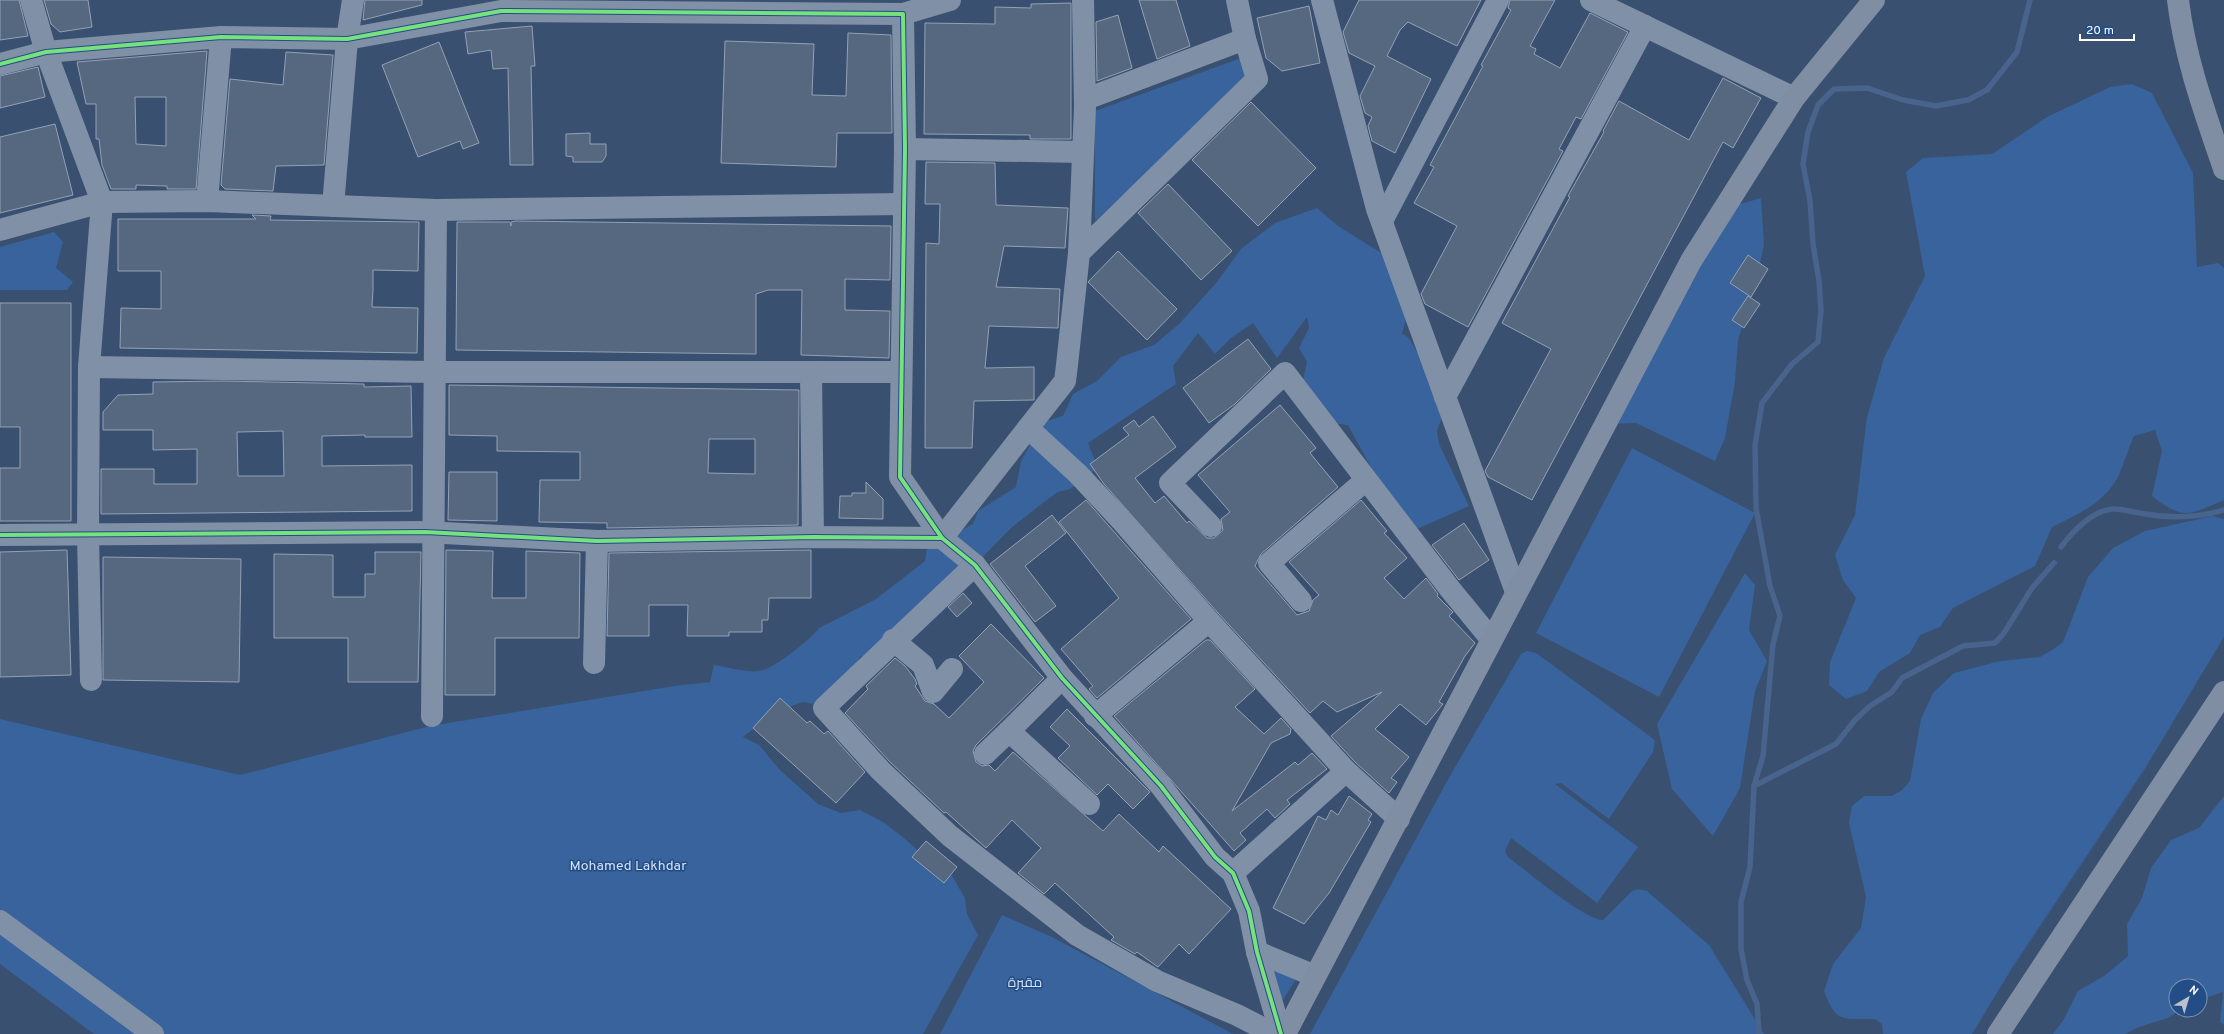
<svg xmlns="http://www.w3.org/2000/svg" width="2224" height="1034" viewBox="0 0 2224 1034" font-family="Overpass,Cairo,sans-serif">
<rect width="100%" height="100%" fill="#395070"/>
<g fill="#38639c">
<path d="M 1244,57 L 1253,73 L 1095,221 L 1095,111 Z"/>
<path d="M 2132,84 L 2152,93 L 2193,173 L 2197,267 L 2218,263 L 2224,268 L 2224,500 C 2189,515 2184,521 2152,496 L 2162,451 L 2155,430 L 2134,436 C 2128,449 2124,464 2118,477 C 2104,503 2077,515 2052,527 L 2035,566 L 1953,608 L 1940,627 L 1920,635 L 1910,653 L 1879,672 L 1867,691 L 1846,699 L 1829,685 L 1830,662 L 1856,598 L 1843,580 L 1835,555 L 1855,515 L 1867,417 L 1884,358 L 1925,276 L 1906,172 L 1923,158 L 1992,154 L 2047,117 L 2110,87 Z"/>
<path d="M 1761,198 L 1764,245 L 1754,289 L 1738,340 L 1735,382 L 1725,438 L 1715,461 L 1636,423 L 1613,424 L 1730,207 Z"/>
<path d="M 1317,208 L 1338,226 L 1383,254 L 1408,312 L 1402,334 L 1408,337 L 1421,358 L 1442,417 L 1437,431 L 1439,444 L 1469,506 L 1417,529 L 1382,488 L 1348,425 L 1323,422 L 1303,380 L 1307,362 L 1299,348 L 1309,328 L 1307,317 L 1277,358 L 1253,323 L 1231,338 L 1215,354 L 1198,333 L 1173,366 L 1176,384 L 1088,443 L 1098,468 L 1070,489 L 1058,492 L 1048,499 L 1011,528 L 975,565 L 870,652 L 860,657 L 856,664 L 812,704 C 810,703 806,702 803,702 C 791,704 751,729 743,737 L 759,745 L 780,770 L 818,804 L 841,813 L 860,810 L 883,822 L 904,838 L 923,855 L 952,876 L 965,898 L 967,914 L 978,935 L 923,1034 L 94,1034 L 0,964 L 0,719 L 240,775 L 430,726 L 674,686 L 710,682 L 714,665 C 728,667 753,675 766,669 C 779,664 812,638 819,628 L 876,599 L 925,561 L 927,548 L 973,524 L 978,511 L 1016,487 L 1021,461 L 1043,422 L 1063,416 L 1073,394 L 1097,381 L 1121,357 L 1154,345 L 1179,324 L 1217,282 L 1241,249 L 1275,223 Z"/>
<path d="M 54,232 L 63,242 L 56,268 L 73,282 L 67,290 L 0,290 L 0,247 Z"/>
<path d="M 1632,448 L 1755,513 L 1659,697 L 1536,633 Z"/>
<path d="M 2213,516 L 2224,519 L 2224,637 L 2146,767 L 2012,968 L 1972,1034 L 1883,1034 L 1882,1024 L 1875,1019 C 1843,1018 1837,1025 1824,991 L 1833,964 L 1861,928 L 1866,897 L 1849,823 L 1852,806 L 1864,796 L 1892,796 L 1902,790 L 1910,781 L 1921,719 L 1933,693 L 1954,673 L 2000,661 L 2040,657 L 2052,650 L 2063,642 L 2088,577 L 2113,548 L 2145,531 Z"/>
<path d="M 1745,573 L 1755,585 L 1749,630 L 1767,661 L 1755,691 L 1740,788 L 1713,836 L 1672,789 L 1657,724 Z"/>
<path d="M 1527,651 L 1536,653 L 1651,737 L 1655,741 L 1653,752 L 1609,819 L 1561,783 L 1555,784 L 1638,847 L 1597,903 L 1511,838 L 1505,851 L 1508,857 C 1524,869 1586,921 1603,920 L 1632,891 L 1638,889 L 1647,891 L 1709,945 L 1764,1034 L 1310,1034 L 1451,774 L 1521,654 Z"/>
<path d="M 2224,796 L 2224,1025 L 2220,1022 L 2223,992 L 2200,1000 L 2200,986 L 2176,986 L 2176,1010 L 2180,1010 L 2168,1018 L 2139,1027 L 2125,1034 L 2053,1034 L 2064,1019 L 2078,991 L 2104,976 L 2128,956 L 2127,924 L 2142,898 L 2151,868 L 2171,840 L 2199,828 Z"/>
<path d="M 1002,915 L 1052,937 L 1233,1034 L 940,1034 Z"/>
<path d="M 1268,963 L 1299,974 L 1283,1000 L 1273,994 Z"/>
</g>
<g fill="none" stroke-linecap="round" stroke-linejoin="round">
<g stroke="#48648c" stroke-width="5.5">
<path d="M 2061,547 C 2072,532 2092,511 2112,509 C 2122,508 2135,513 2145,514 C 2173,519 2197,518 2224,510"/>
<path d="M 1754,786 L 1836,744 L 1855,720 L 1870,706 L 1892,692 L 1902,678 L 1963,646 L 1995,643 L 2004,633 L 2032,588 L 2054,563"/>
<path d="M 1759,1034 L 1757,1004 L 1747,980 L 1741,949 L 1741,902 L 1750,867 L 1754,786 L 1763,756 L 1773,644 L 1780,616 L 1770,586 L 1756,508 L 1755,445 L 1762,403 L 1792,364 L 1818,342 L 1821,310 L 1819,281 L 1813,244 L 1810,201 L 1803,164 L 1808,132 L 1818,105 L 1834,89 L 1867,88 L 1903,100 L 1936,106 L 1968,100 L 1987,90 L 2017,52 L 2030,0"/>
</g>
</g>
<g fill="#556880" stroke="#94a1b4" fill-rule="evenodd">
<path d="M 0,0 L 19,0 L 28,36 L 0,40 Z"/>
<path d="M 44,0 L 88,0 L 92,27 L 60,32 L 51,24 Z"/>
<path d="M 365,0 L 422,0 L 422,5 L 363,20 Z"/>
<path d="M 1139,0 L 1176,0 L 1190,46 L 1157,59 Z"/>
<path d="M 1359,0 L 1481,0 L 1457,46 L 1408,22 L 1400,30 L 1387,56 L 1431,79 L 1395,153 L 1372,141 L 1368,126 L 1372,117 L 1365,113 L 1360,96 L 1375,66 L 1349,53 L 1343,32 Z"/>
<path d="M 1510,0 L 1555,0 L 1530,46 L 1536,49 L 1534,54 L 1560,68 L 1590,13 L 1628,32 L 1581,119 L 1576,117 L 1559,149 L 1563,151 L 1468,327 L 1425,304 L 1421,294 L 1457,226 L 1414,203 L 1434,167 L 1430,165 L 1483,66 L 1481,65 L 1511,10 L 1508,8 Z"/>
<path d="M 1071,3 L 1071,139 L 1030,139 L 1030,135 L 924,134 L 925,23 L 995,24 L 995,7 L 1031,8 L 1031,4 Z"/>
<path d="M 1309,6 L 1320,63 L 1282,71 L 1266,58 L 1257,18 Z"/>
<path d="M 1118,15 L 1132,68 L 1097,81 L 1096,22 Z"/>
<path d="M 532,26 L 535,66 L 531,66 L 533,165 L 510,165 L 508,68 L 493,69 L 491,50 L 468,54 L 465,32 Z"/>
<path d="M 848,33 L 891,35 L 892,133 L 837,133 L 836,167 L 721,163 L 725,41 L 814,44 L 812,95 L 846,96 Z"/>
<path d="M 439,42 L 479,143 L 463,149 L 460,141 L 418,157 L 382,65 Z"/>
<path d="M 207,51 L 196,189 L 167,189 L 167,186 L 136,185 L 136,189 L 111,189 L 102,165 L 99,139 L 96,139 L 96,104 L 86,104 L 77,62 ZM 135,97 L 166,97 L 166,146 L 136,144 Z"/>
<path d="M 286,52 L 333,55 L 324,165 L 276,166 L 273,191 L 225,189 L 221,185 L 230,79 L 283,85 Z"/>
<path d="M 38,67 L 45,97 L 0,108 L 0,76 Z"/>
<path d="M 1723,78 L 1761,98 L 1733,148 L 1723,142 L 1532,500 L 1488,477 L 1485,471 L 1551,349 L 1502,323 L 1570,197 L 1568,196 L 1604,132 L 1603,131 L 1619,101 L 1689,140 Z"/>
<path d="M 1251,102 L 1316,168 L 1258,226 L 1192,160 Z"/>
<path d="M 55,124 L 73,195 L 0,213 L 0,137 Z"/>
<path d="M 590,133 L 590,144 L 606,144 L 606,156 L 602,162 L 573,162 L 573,157 L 566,156 L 566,134 Z"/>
<path d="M 926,162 L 995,163 L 996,205 L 1068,208 L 1065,248 L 1004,246 L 996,287 L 1060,289 L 1058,328 L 989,326 L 985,368 L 1034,367 L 1034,400 L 974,401 L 972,448 L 925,448 L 926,243 L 939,244 L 940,204 L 925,204 Z"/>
<path d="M 1168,184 L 1232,251 L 1201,280 L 1138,213 Z"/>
<path d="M 252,215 L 271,216 L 270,220 L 419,222 L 418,271 L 373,270 L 373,290 L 372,307 L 418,308 L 417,353 L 120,348 L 121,308 L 161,309 L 161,271 L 118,271 L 118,219 L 256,219 Z"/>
<path d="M 515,221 L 891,226 L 890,280 L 845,279 L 845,310 L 890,311 L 889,358 L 801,355 L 802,290 L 768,290 L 756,294 L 756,354 L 456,350 L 457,222 L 510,222 L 511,226 L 511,222 Z"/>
<path d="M 1118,251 L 1177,309 L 1147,340 L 1088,282 Z"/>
<path d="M 1748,255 L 1768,269 L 1751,297 L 1730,283 Z"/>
<path d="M 1748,296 L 1760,304 L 1744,328 L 1732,320 Z"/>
<path d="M 0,303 L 71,303 L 71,521 L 0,521 L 0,468 L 20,468 L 20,427 L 0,427 Z"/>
<path d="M 1248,339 L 1271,369 L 1235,404 L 1209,423 L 1183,388 Z"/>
<path d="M 223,381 L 364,384 L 364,387 L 411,386 L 412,437 L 365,437 L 365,435 L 322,436 L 322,466 L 412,465 L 412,511 L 101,514 L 101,469 L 154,469 L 154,484 L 197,484 L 197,449 L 153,450 L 153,430 L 103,430 L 103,412 L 118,395 L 153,394 L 153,382 ZM 283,431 L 284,476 L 238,476 L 237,432 Z"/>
<path d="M 449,385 L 799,390 L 798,525 L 607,528 L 607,523 L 539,522 L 540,480 L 580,480 L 580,452 L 497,451 L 497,436 L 449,435 ZM 709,439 L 755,439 L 755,474 L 708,473 Z"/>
<path d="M 1280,405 L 1316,448 L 1310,453 L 1338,487 L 1261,554 L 1255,566 L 1259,571 L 1297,615 L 1309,611 L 1313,600 L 1319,595 L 1289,562 L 1361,500 L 1387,531 L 1384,533 L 1407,558 L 1384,578 L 1404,599 L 1426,578 L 1438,594 L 1437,596 L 1453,612 L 1449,616 L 1475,643 L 1465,656 L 1439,702 L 1443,704 L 1426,725 L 1400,704 L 1375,729 L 1409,757 L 1391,778 L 1397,782 L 1389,793 L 1355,762 L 1331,736 L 1382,692 L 1337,712 L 1323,701 L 1310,713 L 1218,613 L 1104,484 L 1090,464 L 1129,435 L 1123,428 L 1134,420 L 1139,427 L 1153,416 L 1176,447 L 1135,478 L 1155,503 L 1164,496 L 1187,523 L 1189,521 L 1207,538 L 1214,538 L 1223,530 L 1221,519 L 1230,512 L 1198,475 Z"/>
<path d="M 449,472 L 497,472 L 497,521 L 448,520 Z"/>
<path d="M 866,482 L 883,499 L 883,519 L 839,518 L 840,496 L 852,496 L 852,493 L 866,493 Z"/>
<path d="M 1086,500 L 1191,619 L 1097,698 L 1089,689 L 1093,686 L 1061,649 L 1119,598 L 1059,522 Z"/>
<path d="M 1052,515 L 1066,533 L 1025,566 L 1056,606 L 1035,622 L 990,564 Z"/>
<path d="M 1464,523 L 1489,560 L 1459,580 L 1432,545 Z"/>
<path d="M 67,550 L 71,675 L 0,677 L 0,552 Z"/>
<path d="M 446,550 L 493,551 L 492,598 L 526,598 L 526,551 L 580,553 L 579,638 L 495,638 L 495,695 L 445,695 Z"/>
<path d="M 811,550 L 811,598 L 769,598 L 768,620 L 762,620 L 762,632 L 729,632 L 729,636 L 687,636 L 688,605 L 649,605 L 649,636 L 607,636 L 609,553 Z"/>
<path d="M 375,552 L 421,552 L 418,682 L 348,682 L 348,638 L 274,638 L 274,554 L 333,555 L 333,597 L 365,597 L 365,574 L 375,574 Z"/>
<path d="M 103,557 L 241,559 L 239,682 L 103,680 Z"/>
<path d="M 963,593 L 972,603 L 957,617 L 948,607 Z"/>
<path d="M 991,624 L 1044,678 L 976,745 L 973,751 L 976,762 L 982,766 L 989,765 L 995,771 L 1013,752 L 1103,831 L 1119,814 L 1159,852 L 1163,846 L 1231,909 L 1189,954 L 1179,944 L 1158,967 L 1137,952 L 1135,954 L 1111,940 L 1114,937 L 1055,883 L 1044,894 L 1018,873 L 1041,848 L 1012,820 L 986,848 L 946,812 L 944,813 L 890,762 L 845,713 L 868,689 L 866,686 L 895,658 L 905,666 L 915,679 L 917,684 L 915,686 L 925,701 L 934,704 L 949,718 L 984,682 L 959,656 Z"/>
<path d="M 1206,640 L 1210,640 L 1255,689 L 1235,707 L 1264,734 L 1281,718 L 1291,729 L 1290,734 L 1271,743 L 1232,811 L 1295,762 L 1298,765 L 1312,753 L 1327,769 L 1287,800 L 1290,804 L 1275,818 L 1267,809 L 1240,833 L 1246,840 L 1234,851 L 1114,716 Z"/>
<path d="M 780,698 L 807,723 L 810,721 L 824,734 L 828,731 L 865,772 L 836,803 L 753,728 Z"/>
<path d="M 1067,709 L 1150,792 L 1133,809 L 1108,784 L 1097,795 L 1058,758 L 1070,746 L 1050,727 Z"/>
<path d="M 1349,796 L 1372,814 L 1368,820 L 1371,822 L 1329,893 L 1304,924 L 1273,908 L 1318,816 L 1326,820 L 1331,810 L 1338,815 Z"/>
<path d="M 926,841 L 957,867 L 944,883 L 912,857 Z"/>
</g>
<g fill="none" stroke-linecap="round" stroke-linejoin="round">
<g stroke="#8090a6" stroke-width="22">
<path d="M 31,0 L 46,52 L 102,202 L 89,367 L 88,535 L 91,680"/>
<path d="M 1322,0 L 1377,209 L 1516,592"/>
<path d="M 1591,0 L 1794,98"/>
<path d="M 903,14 L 950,0"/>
<path d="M 0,64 L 46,52 L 221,37 L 347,39 L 501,11 L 903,14 L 905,149 L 900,477 L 942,538 L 975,565 L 1062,678 L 1161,786 L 1215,857 L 1233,873 L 1249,911 L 1257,952 L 1281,1034"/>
<path d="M 1085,107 L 1086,99 L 1245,39 L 1237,0"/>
<path d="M 905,149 L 1083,152"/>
<path d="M 207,201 L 221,37"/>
<path d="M 333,206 L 347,39 L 353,0"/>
<path d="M 1382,221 L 1498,0"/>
<path d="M 0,230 L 102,202 L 207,201 L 436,210 L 903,204"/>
<path d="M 1079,253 L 1257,79 L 1245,39"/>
<path d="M 89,367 L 433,372 L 901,372"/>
<path d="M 811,372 L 813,537"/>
<path d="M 1445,397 L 1645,26"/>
<path d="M 1028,428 L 1065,381 L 1067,365 L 1079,253 L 1085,107 L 1083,0"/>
<path d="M 1211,526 L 1170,483 L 1285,373 L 1450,589 L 1491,639"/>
<path d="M 0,535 L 425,532 L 597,541 L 813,537 L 942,538"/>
<path d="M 942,538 L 1028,428 L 1078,474 L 1122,521 L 1209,621 L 1346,771 L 1399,819"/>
<path d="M 975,565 L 824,708 L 881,771 L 950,836 L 1077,935 L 1157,981 L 1237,1015 L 1274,1034"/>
<path d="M 1301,601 L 1269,563 L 1366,480"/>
<path d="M 893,640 L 923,665 L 933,692 L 952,669"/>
<path d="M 594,663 L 597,541"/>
<path d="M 1062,678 L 1009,731 L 1089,804"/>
<path d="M 432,716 L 436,210"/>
<path d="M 1095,716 L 1209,621"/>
<path d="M 985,754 L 1009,731"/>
<path d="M 1233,873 L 1346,771"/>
<path d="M 0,921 L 153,1034"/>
<path d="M 1257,952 L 1315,976"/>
</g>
<g stroke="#7f8ea3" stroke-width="22">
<path d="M 2178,0 C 2185,59 2205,113 2224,169"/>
<path d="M 1285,1034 L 1691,261 L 1794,98 L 1874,0"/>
<path d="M 1998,1034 L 2224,692"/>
</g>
<g stroke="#234d86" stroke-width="6">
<g id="cycleway">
<path d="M 0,64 L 46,52 L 221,37 L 347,39 L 501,11 L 903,14 L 905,149 L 900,477 L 942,538 L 975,565 L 1062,678 L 1161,786 L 1215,857 L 1233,873 L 1249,911 L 1257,952 L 1281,1034"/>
<path d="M 0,535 L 425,532 L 597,541 L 813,537 L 942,538"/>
</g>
</g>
<use href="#cycleway" stroke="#77e17e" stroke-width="4"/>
</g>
<g text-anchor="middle" stroke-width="3" stroke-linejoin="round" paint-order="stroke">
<g font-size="14" fill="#d2e2f7" stroke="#234d86">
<text x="628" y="870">Mohamed Lakhdar</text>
<text x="1025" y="987">مقبرة</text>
</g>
</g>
<g transform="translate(2188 998) rotate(38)"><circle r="19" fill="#234d86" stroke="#7b94b6"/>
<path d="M0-3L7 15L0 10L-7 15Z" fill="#bac2cd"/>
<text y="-6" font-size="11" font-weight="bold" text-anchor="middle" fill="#ffffff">N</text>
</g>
<path d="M2080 34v6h54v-6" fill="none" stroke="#ffffff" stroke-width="2"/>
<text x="2086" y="34" font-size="12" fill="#ffffff" stroke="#234d86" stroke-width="3" paint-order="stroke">20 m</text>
</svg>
